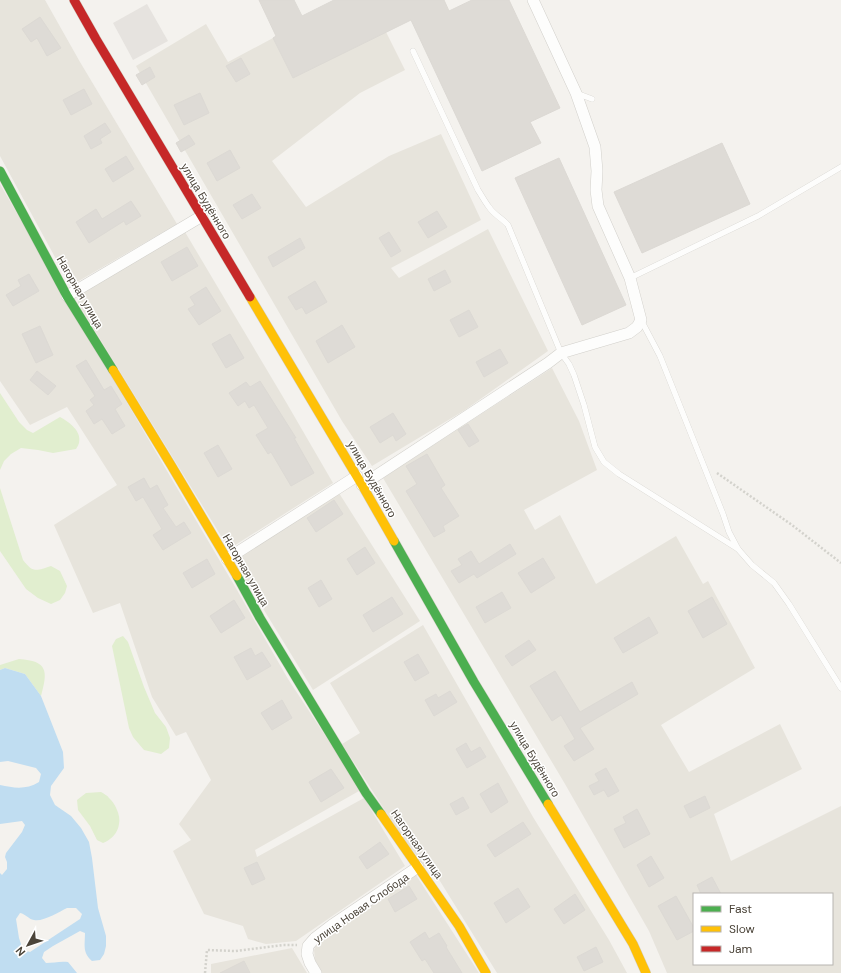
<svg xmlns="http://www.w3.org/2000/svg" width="841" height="973" viewBox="0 0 841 973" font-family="'DM Sans',sans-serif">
<rect width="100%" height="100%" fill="#f4f2ee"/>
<g fill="#e7e4dc" fill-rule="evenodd">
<path d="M 0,0 L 45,0 L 80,62 L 177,224 L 77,282 L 68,281 L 0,156 Z"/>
<path d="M 206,24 L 228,62 L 273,38 L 293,77 L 386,32 L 405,70 L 360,93 L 272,161 L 306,207 L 389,156 L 441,134 L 481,220 L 391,268 L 399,278 L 488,229 L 548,351 L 465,410 L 372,466 L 342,421 L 136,66 Z"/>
<path d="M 0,184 L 123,396 L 237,590 L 288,679 L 338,755 L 359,791 L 255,850 L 257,857 L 364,798 L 405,866 L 296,941 L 266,944 L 248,939 L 243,926 L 204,914 L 173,851 L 191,840 L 179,824 L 211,780 L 186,732 L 176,736 L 152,697 L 120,603 L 93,613 L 54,525 L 117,485 L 67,407 L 30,425 L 0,381 Z"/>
<path d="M 185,232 L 286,402 L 333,483 L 229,549 L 78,303 L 80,294 Z"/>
<path d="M 552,368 L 579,421 L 597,470 L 524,510 L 535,530 L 560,515 L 596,584 L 676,536 L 703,584 L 708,581 L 755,668 L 661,725 L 689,772 L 780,724 L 802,769 L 714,814 L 731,861 L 841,806 L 841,973 L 667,973 L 649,931 L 565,784 L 383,478 ZM 694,894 L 832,894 L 832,964 L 694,964 Z"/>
<path d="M 339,493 L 420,621 L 313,690 L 234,561 Z"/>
<path d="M 423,625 L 533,817 L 609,940 L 627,973 L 497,973 L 430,865 L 425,867 L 399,832 L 342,744 L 360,733 L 330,683 Z"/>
<path d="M 416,875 L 479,973 L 322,973 L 315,960 L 314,950 L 319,940 Z"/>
<path d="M 292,948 L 307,973 L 211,973 L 211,964 Z"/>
</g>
<g fill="#e1eecf">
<path d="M 0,393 L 19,422 L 27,430 L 33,433 L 60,417 C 69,422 82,431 79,443 C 78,446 77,447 76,449 L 53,453 L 38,450 L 21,448 L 11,454 L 4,461 L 0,470 Z"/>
<path d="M 0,488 L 23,560 C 33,573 36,571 51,566 L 60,571 L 67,586 L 65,593 L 60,600 L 51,604 L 38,598 L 26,589 L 0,551 Z"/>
<path d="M 123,636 L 128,642 L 144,687 L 155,713 L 166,727 L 170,738 L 169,748 L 161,754 L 144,750 L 133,737 L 129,728 L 112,646 L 116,639 Z"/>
<path d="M 19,659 C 48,661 48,671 41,696 L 25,674 L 5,668 L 0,670 L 0,665 Z"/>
<path d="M 101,792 C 104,794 107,795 109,798 C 115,803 121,816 119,824 C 118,833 111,840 103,843 L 97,840 L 90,826 L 78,810 L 77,800 L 86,793 Z"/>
</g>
<path fill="#e6e3df" d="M 147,4 L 168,41 L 133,60 L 113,23 Z"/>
<path fill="#c0ddf1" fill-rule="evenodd" d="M 5,668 L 25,674 L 41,696 L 63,752 L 64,768 L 51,786 L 50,795 L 55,805 L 71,816 L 81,828 L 89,842 L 92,858 L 98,908 L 106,936 L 106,946 L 104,954 L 100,960 L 92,961 C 82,953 85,944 85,933 L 80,931 L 53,946 L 44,952 L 42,958 L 46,963 C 53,963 60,961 68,962 L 77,973 L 0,973 L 0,873 L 2,875 L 7,869 L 7,862 L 5,857 L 6,853 L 22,832 L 25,825 L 22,821 L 0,824 L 0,785 C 14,788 26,790 39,782 L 41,774 L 36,768 L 8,761 L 0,762 L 0,670 ZM 67,908 L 76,908 L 82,914 L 80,919 L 30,952 L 23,950 L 19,938 L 16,919 L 20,913 C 26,914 28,919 34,920 C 43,922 59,912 67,908 Z"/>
<g fill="#dedbd6" stroke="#dcd9d4">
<path d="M 259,0 L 294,0 L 302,16 L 334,0 L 444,0 L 449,11 L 472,0 L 509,0 L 560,108 L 530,122 L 541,143 L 482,171 L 411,20 L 293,78 L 273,38 L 276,36 Z"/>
<path d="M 40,17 L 61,48 L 47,56 L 37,38 L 31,42 L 22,29 Z"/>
<path d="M 241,58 L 250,74 L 236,82 L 226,66 Z"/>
<path d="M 150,67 L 155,77 L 142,85 L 136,75 Z"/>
<path d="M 84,89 L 92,104 L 71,115 L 63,100 Z"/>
<path d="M 200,93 L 209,113 L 184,125 L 174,105 Z"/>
<path d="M 105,123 L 111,132 L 100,139 L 102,143 L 91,149 L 84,136 Z"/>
<path d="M 189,135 L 195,144 L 181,152 L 176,143 Z"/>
<path d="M 722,143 L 750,204 L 642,253 L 614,192 Z"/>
<path d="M 230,150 L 240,168 L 217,181 L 207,163 Z"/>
<path d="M 126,156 L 134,169 L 113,182 L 105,169 Z"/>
<path d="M 559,158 L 626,305 L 582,325 L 515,178 Z"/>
<path d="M 252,194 L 261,208 L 242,219 L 233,205 Z"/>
<path d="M 131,201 L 141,216 L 126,225 L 124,221 L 89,243 L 76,222 L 96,209 L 102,219 Z"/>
<path d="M 437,211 L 447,227 L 428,238 L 418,222 Z"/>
<path d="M 389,232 L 401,251 L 391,257 L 379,238 Z"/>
<path d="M 300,238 L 305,248 L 273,267 L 268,257 Z"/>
<path d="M 187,247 L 198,266 L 172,281 L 161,262 Z"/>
<path d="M 445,270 L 451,282 L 434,291 L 428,279 Z"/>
<path d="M 29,274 L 39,291 L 13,306 L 6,295 L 21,286 L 18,280 Z"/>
<path d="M 315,281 L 327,302 L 306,314 L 302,307 L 296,310 L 288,297 Z"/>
<path d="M 206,287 L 221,311 L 199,325 L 188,309 L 195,305 L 190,297 Z"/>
<path d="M 469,310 L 478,327 L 459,337 L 450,320 Z"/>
<path d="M 342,325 L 355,347 L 328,363 L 316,341 Z"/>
<path d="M 40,326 L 53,355 L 36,363 L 22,334 Z"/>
<path d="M 230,334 L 244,358 L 226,368 L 212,344 Z"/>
<path d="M 500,349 L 508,363 L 484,377 L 476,362 Z"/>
<path d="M 86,360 L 104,390 L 111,386 L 122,404 L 115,409 L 125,426 L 112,434 L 102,419 L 94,424 L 86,411 L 94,405 L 90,400 L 95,396 L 76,366 Z"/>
<path d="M 37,371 L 56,386 L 48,395 L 30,380 Z"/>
<path d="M 260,381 L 296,438 L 294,438 L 314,473 L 291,486 L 271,452 L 268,454 L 256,435 L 268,428 L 254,405 L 249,408 L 245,401 L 238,406 L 229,393 L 246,382 L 250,387 Z"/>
<path d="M 393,413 L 406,434 L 396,441 L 393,435 L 380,443 L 370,427 Z"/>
<path d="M 468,424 L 479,441 L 469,447 L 458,430 Z"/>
<path d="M 218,445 L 232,469 L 218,477 L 204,453 Z"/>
<path d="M 427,454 L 445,485 L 441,488 L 459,516 L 443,526 L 445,531 L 434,537 L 406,491 L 417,484 L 406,466 Z"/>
<path d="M 144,478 L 150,489 L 157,485 L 168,505 L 163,508 L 176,527 L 184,522 L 191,533 L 163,550 L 153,535 L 162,529 L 143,497 L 136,501 L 128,487 Z"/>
<path d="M 334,500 L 343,514 L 316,532 L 307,518 Z"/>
<path d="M 510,544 L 516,554 L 477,578 L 474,574 L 459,583 L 451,571 L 462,565 L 458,559 L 471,551 L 479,564 Z"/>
<path d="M 365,547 L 375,563 L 357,575 L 347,559 Z"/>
<path d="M 543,558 L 555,578 L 531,593 L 518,573 Z"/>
<path d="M 207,559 L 215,574 L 192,588 L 183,573 Z"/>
<path d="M 321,580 L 332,599 L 319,607 L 308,588 Z"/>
<path d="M 502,592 L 511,608 L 485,623 L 476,607 Z"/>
<path d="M 392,597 L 403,614 L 373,632 L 363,615 Z"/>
<path d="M 712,597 L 727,624 L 703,638 L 688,611 Z"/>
<path d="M 234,600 L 245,618 L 221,633 L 210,616 Z"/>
<path d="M 649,617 L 658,633 L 623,653 L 614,638 Z"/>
<path d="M 529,640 L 536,650 L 512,666 L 505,656 Z"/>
<path d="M 251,648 L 255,656 L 262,652 L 271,666 L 247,680 L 234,657 Z"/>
<path d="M 418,654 L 429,673 L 415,681 L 404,662 Z"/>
<path d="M 555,671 L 580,712 L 632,682 L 638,694 L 580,728 L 594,749 L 574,761 L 564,746 L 575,739 L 561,715 L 552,721 L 530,686 Z"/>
<path d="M 450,691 L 457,702 L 434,716 L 425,700 L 436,694 L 438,698 Z"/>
<path d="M 282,700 L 292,718 L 272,730 L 261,713 Z"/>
<path d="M 466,743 L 471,752 L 480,747 L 486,757 L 467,768 L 456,749 Z"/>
<path d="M 606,768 L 619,791 L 608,797 L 604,790 L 594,795 L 589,786 L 599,781 L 595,774 Z"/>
<path d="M 331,769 L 344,788 L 321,802 L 309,782 Z"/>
<path d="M 498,783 L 508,802 L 491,813 L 480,794 Z"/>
<path d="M 705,796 L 710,808 L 690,818 L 684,806 Z"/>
<path d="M 463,797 L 469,808 L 456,815 L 450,804 Z"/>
<path d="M 637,809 L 650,834 L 624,848 L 614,829 L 626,823 L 623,817 Z"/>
<path d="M 523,822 L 531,834 L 495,857 L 487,845 Z"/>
<path d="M 380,842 L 389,854 L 367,869 L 359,857 Z"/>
<path d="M 651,856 L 664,878 L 649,887 L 637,865 Z"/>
<path d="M 257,862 L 265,879 L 252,885 L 244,868 Z"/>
<path d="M 712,877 L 721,894 L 701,894 L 697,885 Z"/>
<path d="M 409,886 L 417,899 L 395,912 L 388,899 Z"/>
<path d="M 518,888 L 530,907 L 506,923 L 494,903 Z"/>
<path d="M 575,894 L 585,910 L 564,924 L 554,909 Z"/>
<path d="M 676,896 L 694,928 L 694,931 L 677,940 L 658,906 Z"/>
<path d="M 425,932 L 429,939 L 439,933 L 447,946 L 446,947 L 462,973 L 434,973 L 425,959 L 422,961 L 410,942 Z"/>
<path d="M 596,947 L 603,962 L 584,971 L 577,957 Z"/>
<path d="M 244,961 L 250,973 L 220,973 Z"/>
</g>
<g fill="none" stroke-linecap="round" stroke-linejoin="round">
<g stroke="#d2d0cb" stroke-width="6">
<g id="lane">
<path d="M 413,51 L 478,190 C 482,196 485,202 489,207 C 494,215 502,218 508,225 L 561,353 L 569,364 L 574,375 L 584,405 L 595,447 L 604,462 L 619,474 L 738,549"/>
<path d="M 576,93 L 592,99"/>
<path d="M 630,278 L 758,216 L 841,167"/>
<path d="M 641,320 L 660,356 L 723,514 L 729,532 L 738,549 L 752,565 L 774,583 L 789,604 L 841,688"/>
</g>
</g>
<g stroke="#d2d0cb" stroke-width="12">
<g id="street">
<path d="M 67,296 L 202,216"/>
<path d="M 362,485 L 548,363 L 561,353 L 629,333 L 637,327 L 641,320 L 630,278 L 598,206 L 596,190 L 597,171 L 595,147 L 576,93 L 533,0"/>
<path d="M 227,559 L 357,476"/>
<path d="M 316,973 L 310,963 L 307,954 L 308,946 L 315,938 L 332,925 L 418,867"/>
</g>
</g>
<g stroke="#d3cfc5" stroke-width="10">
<g id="fast">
<path d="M 0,171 L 67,296 L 113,370"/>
<path d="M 394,541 L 474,682 L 548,804"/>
<path d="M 237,576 L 260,618 L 366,793 L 381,814"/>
</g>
</g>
<g stroke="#d3cfc5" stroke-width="10">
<g id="slow">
<path d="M 250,297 L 362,485 L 394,541"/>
<path d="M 113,370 L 171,465 L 237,576"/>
<path d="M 548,804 L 633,944 L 646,973"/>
<path d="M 381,814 L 459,926 L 486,973"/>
</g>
</g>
<g stroke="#d3cfc5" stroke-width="10">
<path id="jam" d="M 74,0 L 96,39 L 250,297"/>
</g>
<g stroke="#d3d2cc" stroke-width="2.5" stroke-dasharray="2 2" stroke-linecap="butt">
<path d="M 717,473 L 792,525 L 841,563"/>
<path d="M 205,973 L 207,950 L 235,951 L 283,945 L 297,945"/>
</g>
<use href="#lane" stroke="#fdfdfc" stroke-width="5.5"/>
<use href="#street" stroke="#fdfdfc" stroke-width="11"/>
<use href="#fast" stroke="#4caf50" stroke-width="9"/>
<use href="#slow" stroke="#ffc107" stroke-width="9"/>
<use href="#jam" stroke="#c62828" stroke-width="9"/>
</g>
<g text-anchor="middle" stroke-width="3" stroke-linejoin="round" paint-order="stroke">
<g font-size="11" fill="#4b4439" stroke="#fff">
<text transform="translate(206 201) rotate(59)" y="4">улица Будённого</text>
<text transform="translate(80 292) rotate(60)" y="4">Нагорная улица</text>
<text transform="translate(372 479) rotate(60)" y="4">улица Будённого</text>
<text transform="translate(246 570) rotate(60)" y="4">Нагорная улица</text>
<text transform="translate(535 759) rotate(59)" y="4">улица Будённого</text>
<text transform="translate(417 844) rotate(55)" y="4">Нагорная улица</text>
<text transform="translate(361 908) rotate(-35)" y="4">улица Новая Слобода</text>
</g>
</g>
<rect x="693" y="893" width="140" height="72" fill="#ffffff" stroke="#b7b4b0"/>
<rect x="701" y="906" width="20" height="6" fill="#4caf50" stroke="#b7b4b0"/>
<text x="729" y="913" font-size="12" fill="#4b4439">Fast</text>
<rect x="701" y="926" width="20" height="6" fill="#ffc107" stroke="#b7b4b0"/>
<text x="729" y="933" font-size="12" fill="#4b4439">Slow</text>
<rect x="701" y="946" width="20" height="6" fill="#c62828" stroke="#b7b4b0"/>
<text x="729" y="953" font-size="12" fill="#4b4439">Jam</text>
<g transform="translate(28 945) rotate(230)" stroke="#ffffff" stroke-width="3" paint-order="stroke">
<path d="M0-3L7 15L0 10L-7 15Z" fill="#4b4439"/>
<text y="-6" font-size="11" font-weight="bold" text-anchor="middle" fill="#4b4439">N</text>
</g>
</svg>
